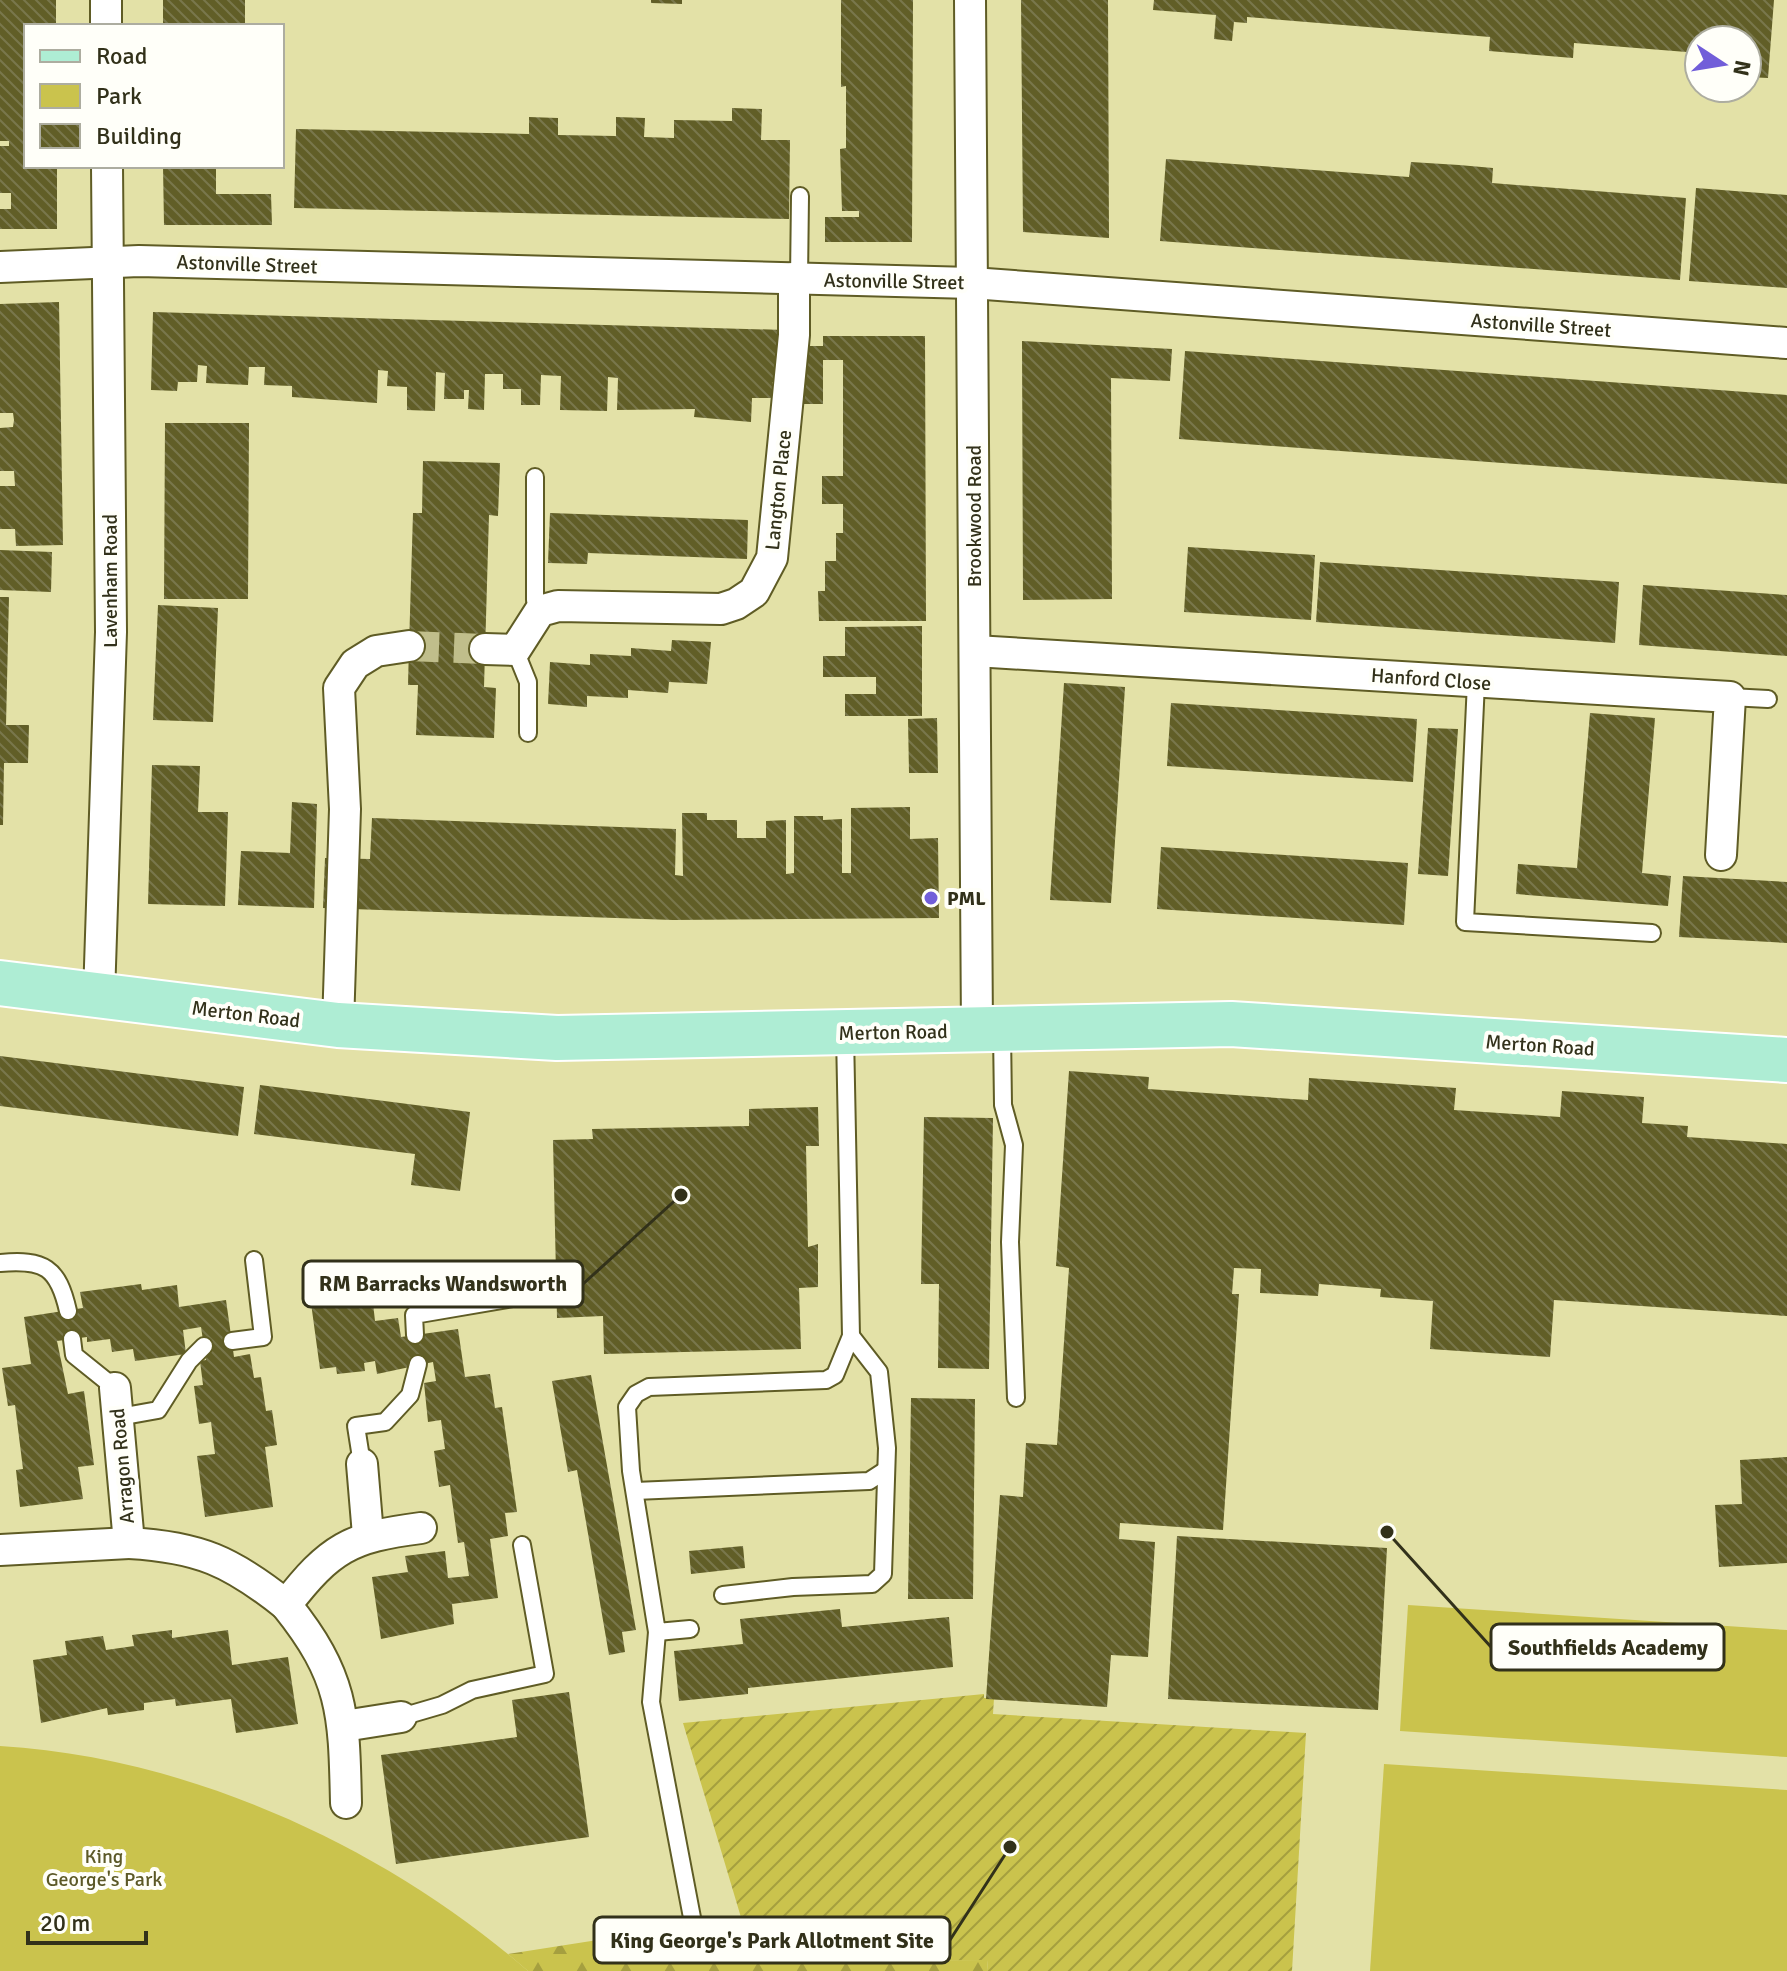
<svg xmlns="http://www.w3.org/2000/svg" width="1787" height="1971" viewBox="0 0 1787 1971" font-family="Signika,sans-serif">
<defs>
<pattern id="forest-firs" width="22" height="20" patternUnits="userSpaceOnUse" patternTransform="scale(2)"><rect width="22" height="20" fill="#cac34d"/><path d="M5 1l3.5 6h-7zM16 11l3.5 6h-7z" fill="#a59f3f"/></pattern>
<pattern id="garden-furrows" width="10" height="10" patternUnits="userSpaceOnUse" patternTransform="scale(2)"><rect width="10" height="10" fill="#cac34d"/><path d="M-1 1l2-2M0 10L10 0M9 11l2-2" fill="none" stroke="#a59f3f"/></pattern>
<pattern id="building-back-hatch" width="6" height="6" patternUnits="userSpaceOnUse" patternTransform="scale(2)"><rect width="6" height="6" fill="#615e27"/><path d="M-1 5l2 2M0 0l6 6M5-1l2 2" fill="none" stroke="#79774c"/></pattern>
</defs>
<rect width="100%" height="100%" fill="#e3e1a7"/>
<g fill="#cac34d">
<path d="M 1408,1605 L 1787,1630 L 1787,1757 L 1400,1731 Z"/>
<path d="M 0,1746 C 189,1757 386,1847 528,1971 L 0,1971 Z"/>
<path d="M 1384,1764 L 1787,1790 L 1787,1971 L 1370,1971 Z"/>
</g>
<path fill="url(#forest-firs)" d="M 636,1934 L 754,1961 L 987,1960 L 988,1971 L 528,1971 L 508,1954 Z"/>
<path fill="url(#garden-furrows)" d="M 984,1694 L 984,1698 L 994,1698 L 993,1714 L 1306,1733 L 1292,1971 L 988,1971 L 987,1960 L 754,1961 L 683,1723 Z"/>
<g fill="url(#building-back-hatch)">
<path d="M 0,0 L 56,0 L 56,26 L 26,26 L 26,166 L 57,166 L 57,229 L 0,229 L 0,209 L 11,209 L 11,193 L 0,193 L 0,146 L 9,146 L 9,141 L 0,141 Z"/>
<rect x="163" y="0" width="82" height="26"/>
<path d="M 651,0 L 682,0 L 682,4 L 651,3 Z"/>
<path d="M 841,0 L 913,0 L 912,242 L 825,242 L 825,217 L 859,217 L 859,211 L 842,211 L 840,149 L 846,148 L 846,86 L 841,87 Z"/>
<path d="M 1021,0 L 1108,0 L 1109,238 L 1023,232 Z"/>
<path d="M 1154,0 L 1774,0 L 1768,78 L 1747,77 L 1747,40 L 1699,40 L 1699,53 L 1574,43 L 1573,58 L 1489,51 L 1490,37 L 1247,17 L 1247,23 L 1234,22 L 1232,41 L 1214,39 L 1216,15 L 1153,10 Z"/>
<path d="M 732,108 L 762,109 L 761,140 L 790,140 L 789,219 L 294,208 L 296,129 L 529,134 L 529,117 L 558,118 L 558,135 L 616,136 L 616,117 L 645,118 L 644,137 L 674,138 L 674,120 L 732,121 Z"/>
<path d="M 1166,159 L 1409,177 L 1411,162 L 1459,165 L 1493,168 L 1492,183 L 1686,198 L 1680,280 L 1160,241 Z"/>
<path d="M 163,166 L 216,166 L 216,194 L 271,194 L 272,225 L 164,225 Z"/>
<path d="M 1696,188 L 1787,195 L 1787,288 L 1689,281 Z"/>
<path d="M 59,302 L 63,545 L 16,546 L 15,529 L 0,529 L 0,486 L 15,486 L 14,471 L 0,471 L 0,428 L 13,427 L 14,420 L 13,413 L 0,413 L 0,304 Z"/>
<path d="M 153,312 L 784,330 L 782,383 L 772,382 L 772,398 L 752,398 L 751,422 L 694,417 L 695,409 L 617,410 L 618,378 L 608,377 L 607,411 L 560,410 L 561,376 L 541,375 L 540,405 L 521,405 L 521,389 L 503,389 L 503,374 L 485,374 L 484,410 L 468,409 L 469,390 L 464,390 L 464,399 L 444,399 L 445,373 L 436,372 L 435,411 L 407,410 L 407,387 L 387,386 L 388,371 L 378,370 L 377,403 L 292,397 L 292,386 L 264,385 L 265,367 L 249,367 L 248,385 L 206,383 L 207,366 L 198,365 L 197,382 L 178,382 L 177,391 L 151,390 Z"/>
<path d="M 823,336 L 925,336 L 926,621 L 819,621 L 818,591 L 825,591 L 825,561 L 836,561 L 836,533 L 843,533 L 843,504 L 822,504 L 822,476 L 843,476 L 843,360 L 823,360 L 823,404 L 801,404 L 801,346 L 823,346 Z"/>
<path d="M 1022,341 L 1172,349 L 1170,381 L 1111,378 L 1112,599 L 1023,600 Z"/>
<path d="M 1185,351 L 1787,395 L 1787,484 L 1179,439 Z"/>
<path d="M 165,423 L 249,423 L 248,599 L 164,599 Z"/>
<path d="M 423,461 L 500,463 L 498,516 L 489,515 L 484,687 L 496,688 L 494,738 L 416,735 L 418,685 L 408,685 L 409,646 L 413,513 L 422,513 Z"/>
<path d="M 550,513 L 748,520 L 747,559 L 588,553 L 587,564 L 548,563 Z"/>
<path d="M 1188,547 L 1315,555 L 1311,620 L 1184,612 Z"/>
<path d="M 0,550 L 52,552 L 51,592 L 0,590 Z"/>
<path d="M 1320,562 L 1619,582 L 1615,643 L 1316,622 Z"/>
<path d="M 1643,585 L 1787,595 L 1787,656 L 1639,645 Z"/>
<path d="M 0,597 L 9,597 L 6,725 L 29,725 L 28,763 L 4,763 L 3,825 L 0,825 Z"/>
<path d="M 158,605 L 218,608 L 213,722 L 153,720 Z"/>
<path d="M 922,626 L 922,716 L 845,716 L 845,694 L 876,694 L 876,677 L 823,677 L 823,656 L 845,656 L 845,627 Z"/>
<path d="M 672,640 L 711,642 L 707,684 L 669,682 L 668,693 L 628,690 L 628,698 L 587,696 L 587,707 L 548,704 L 550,662 L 590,665 L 590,654 L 631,656 L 631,648 L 671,651 Z"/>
<path d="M 1064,683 L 1125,687 L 1111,903 L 1050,900 Z"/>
<path d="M 1171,703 L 1417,719 L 1413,782 L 1167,766 Z"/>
<path d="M 1590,713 L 1655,718 L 1642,873 L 1671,876 L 1668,906 L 1516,894 L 1518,864 L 1577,868 Z"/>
<path d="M 937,718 L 938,773 L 909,773 L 908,719 Z"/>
<path d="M 1428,728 L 1458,729 L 1448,876 L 1418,874 Z"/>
<path d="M 152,765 L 200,766 L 198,812 L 228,812 L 225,906 L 148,904 Z"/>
<path d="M 292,802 L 317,804 L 314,908 L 238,905 L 241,851 L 290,853 Z"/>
<path d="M 910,807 L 910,839 L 938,838 L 939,918 L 673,920 L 323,908 L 325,858 L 370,859 L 372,818 L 676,829 L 675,875 L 683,876 L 682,813 L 707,813 L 707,820 L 737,820 L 737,838 L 766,838 L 766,821 L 786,820 L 786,874 L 794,873 L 794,816 L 823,816 L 823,820 L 842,819 L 842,873 L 851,873 L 851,808 Z"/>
<path d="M 1161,847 L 1408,863 L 1404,925 L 1157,909 Z"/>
<path d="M 1683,876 L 1787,882 L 1787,943 L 1679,937 Z"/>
<path d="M 0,1056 L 244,1087 L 238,1136 L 0,1106 Z"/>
<path d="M 1069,1071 L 1149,1077 L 1148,1089 L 1308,1100 L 1309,1078 L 1456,1088 L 1454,1110 L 1560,1117 L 1562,1091 L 1644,1097 L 1642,1123 L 1688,1126 L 1687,1137 L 1787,1144 L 1787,1316 L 1554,1300 L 1550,1357 L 1430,1349 L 1433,1301 L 1380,1297 L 1381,1289 L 1319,1284 L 1318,1296 L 1260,1293 L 1261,1269 L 1234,1268 L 1232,1294 L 1239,1294 L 1223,1530 L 1120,1523 L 1119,1539 L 1155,1542 L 1148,1657 L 1111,1655 L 1107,1707 L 986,1699 L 1000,1495 L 1023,1497 L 1026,1443 L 1057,1445 L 1069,1268 L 1056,1266 Z"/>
<path d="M 260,1085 L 470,1112 L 460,1191 L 411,1185 L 415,1154 L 254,1134 Z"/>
<path d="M 818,1107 L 819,1146 L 806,1146 L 808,1247 L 818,1244 L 818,1287 L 799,1288 L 801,1349 L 604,1354 L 603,1316 L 557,1318 L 553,1140 L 593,1139 L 592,1129 L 749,1126 L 749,1109 Z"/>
<path d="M 924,1117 L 993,1118 L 989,1369 L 938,1368 L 939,1284 L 921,1284 Z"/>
<path d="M 141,1284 L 142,1290 L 177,1285 L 179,1307 L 226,1300 L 234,1357 L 250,1354 L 254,1378 L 261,1377 L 266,1411 L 272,1410 L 277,1445 L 265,1447 L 273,1507 L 205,1517 L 197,1456 L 215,1454 L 211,1422 L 199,1424 L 194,1386 L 203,1385 L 200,1361 L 206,1360 L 201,1327 L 183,1330 L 186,1354 L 135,1361 L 133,1349 L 112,1352 L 110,1339 L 87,1342 L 87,1337 L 57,1341 L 68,1394 L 84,1391 L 94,1465 L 78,1467 L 83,1499 L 20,1507 L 16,1470 L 23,1469 L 15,1405 L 8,1406 L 2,1368 L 31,1364 L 24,1317 L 83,1308 L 80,1292 Z"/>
<path d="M 372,1294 L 375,1321 L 398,1318 L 401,1337 L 458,1329 L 465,1377 L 490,1374 L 495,1408 L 502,1407 L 517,1512 L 505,1513 L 508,1536 L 490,1539 L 498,1598 L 452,1604 L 454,1624 L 381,1639 L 372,1577 L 408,1572 L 405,1556 L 445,1551 L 448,1578 L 469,1576 L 464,1542 L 458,1543 L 450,1485 L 439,1487 L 434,1451 L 445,1449 L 441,1420 L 428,1422 L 424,1383 L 436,1381 L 433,1362 L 377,1374 L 375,1361 L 364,1363 L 365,1371 L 337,1374 L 336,1367 L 320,1369 L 311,1303 Z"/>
<path d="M 591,1375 L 636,1630 L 622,1632 L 625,1652 L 609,1655 L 577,1470 L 568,1472 L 552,1381 Z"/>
<path d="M 911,1398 L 975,1399 L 973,1599 L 908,1599 Z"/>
<path d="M 1787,1457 L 1787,1563 L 1719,1567 L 1715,1505 L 1742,1504 L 1740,1460 Z"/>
<path d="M 1177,1536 L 1387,1548 L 1378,1710 L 1168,1699 Z"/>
<path d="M 743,1546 L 745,1568 L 691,1574 L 689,1551 Z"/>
<path d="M 840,1609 L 842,1627 L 949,1617 L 953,1667 L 748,1688 L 748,1694 L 679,1701 L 674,1651 L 743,1644 L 740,1619 Z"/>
<path d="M 172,1630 L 172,1638 L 228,1630 L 232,1665 L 288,1657 L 298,1724 L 236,1733 L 231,1699 L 176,1706 L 175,1699 L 144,1703 L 144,1710 L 108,1715 L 107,1708 L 41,1723 L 33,1660 L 67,1655 L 65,1641 L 103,1636 L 106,1650 L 134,1646 L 132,1635 Z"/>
<path d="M 569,1692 L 589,1837 L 396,1864 L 381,1755 L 517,1737 L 512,1700 Z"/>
</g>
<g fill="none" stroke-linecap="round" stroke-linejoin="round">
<path stroke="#c0be8b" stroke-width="30" stroke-dasharray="30 15" stroke-linecap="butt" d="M 409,646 L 485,649"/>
<g stroke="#5f5c25" stroke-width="20">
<g id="service">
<path d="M 799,279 L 800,196"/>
<path d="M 535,477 L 535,600 L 540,611"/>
<path d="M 515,650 L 528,682 L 528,733"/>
<path d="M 1476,682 L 1465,922 L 1652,933"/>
<path d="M 1730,697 L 1768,699"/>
<path d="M 1002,1032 L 1003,1105 L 1014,1145 L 1010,1242 L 1016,1398"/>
<path d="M 0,1263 C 44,1259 58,1267 68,1311"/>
<path d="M 415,1335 L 414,1315 L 513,1298"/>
<path d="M 72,1339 L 74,1355 L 115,1388"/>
<path d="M 232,1341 L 263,1337 L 254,1260"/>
<path d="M 119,1417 L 158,1410 L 189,1361 L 204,1346"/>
<path d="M 362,1464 L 356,1426 L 385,1422 L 410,1395 L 418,1364"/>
<path d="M 635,1491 L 869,1481 L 886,1470"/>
<path d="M 723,1595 L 793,1587 L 872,1584 L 883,1574 L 887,1448 L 879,1372 L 851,1336"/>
<path d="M 690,1629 L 657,1632 L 631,1471 L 627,1407 L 636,1394 L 649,1387 L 826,1380 L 835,1375 L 851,1336 L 845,1034"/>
<path d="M 657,1632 L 651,1702 L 694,1928"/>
<path d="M 401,1717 L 442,1705 L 472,1690 L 545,1674 L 522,1545"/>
</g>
</g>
<g stroke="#5f5c25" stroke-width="34">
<g id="minor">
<path d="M 970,0 L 977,1031"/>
<path d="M 106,26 L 106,0"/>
<path d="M 0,267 L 139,261 L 972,283 L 1787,343"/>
<path d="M 485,649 L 515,650 L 540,611 L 558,606 L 721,609 L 736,604 L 754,592 L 772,558 L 794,335 L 794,278"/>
<path d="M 975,651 L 1730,697 L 1721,855"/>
<path d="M 99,996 L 111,632 L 107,166"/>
<path d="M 338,1025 L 345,809 L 339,688 L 355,664 L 376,651 L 409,646"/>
<path d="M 115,1388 L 129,1543 C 199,1547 231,1561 286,1605 C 330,1548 350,1537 421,1528"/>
<path d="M 362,1464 L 368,1535"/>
<path d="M 0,1550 L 129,1543"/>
<path d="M 286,1605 C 344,1677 344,1714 346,1803"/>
<path d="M 344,1726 L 401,1717"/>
</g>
</g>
<g stroke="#fff" stroke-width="48">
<path id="primary" d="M 0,983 L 338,1025 L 557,1038 L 1231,1024 L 1787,1060"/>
</g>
<use href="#service" stroke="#fff" stroke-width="16"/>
<use href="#minor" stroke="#fff" stroke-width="30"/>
<use href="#primary" stroke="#aeedd4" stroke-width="44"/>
</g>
<circle fill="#715ed9" stroke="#fffff9" stroke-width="3" cx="931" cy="898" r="8"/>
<g text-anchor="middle" stroke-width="8" stroke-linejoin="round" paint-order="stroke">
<g font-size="20" fill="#32311a" stroke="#fffff9">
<text transform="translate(247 264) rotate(2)" y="7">Astonville Street</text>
<text transform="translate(894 281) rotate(1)" y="7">Astonville Street</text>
<text transform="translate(1541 325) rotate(4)" y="7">Astonville Street</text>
<text transform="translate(778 490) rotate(-84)" y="7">Langton Place</text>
<text transform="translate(974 516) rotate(-90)" y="7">Brookwood Road</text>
<text transform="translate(110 581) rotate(-90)" y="7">Lavenham Road</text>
<text transform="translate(1431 679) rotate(4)" y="7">Hanford Close</text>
<text transform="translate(246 1014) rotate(7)" y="7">Merton Road</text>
<text transform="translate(893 1032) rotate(-1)" y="7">Merton Road</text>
<text transform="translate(1540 1045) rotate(4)" y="7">Merton Road</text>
<text transform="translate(122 1466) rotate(-95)" y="7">Arragon Road</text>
</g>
<g font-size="20" font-weight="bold" fill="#32311a" stroke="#fffff9" text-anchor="start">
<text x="947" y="905">PML</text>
</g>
<g font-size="20" fill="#5c5928" stroke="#fffff9">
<text x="104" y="1863">King<tspan x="104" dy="23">George's Park</tspan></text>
</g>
</g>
<path fill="none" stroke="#32311a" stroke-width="3" d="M681 1195L583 1284M1387 1532L1491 1647M1010 1847L950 1940"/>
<g fill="#32311a" stroke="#fffff9" stroke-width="3">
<circle cx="681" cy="1195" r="8"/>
<circle cx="1387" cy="1532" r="8"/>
<circle cx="1010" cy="1847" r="8"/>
</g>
<g fill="#fffff9" stroke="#32311a" stroke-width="3">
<rect x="303" y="1261" width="280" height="46" rx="8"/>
<rect x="1491" y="1624" width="233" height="46" rx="8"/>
<rect x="594" y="1917" width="356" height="46" rx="8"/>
</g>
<g font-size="22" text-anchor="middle" font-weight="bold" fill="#32311a">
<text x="443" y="1291">RM Barracks Wandsworth</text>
<text x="1608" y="1655">Southfields Academy</text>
<text x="772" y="1948">King George's Park Allotment Site</text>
</g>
<rect x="24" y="24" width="260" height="144" fill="#fffff9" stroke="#adada0" stroke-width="2"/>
<rect x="40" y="50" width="40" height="12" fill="#aeedd4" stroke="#adada0" stroke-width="2"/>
<text x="96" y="64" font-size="24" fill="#32311a">Road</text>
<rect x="40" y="84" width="40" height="24" fill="#cac34d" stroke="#adada0" stroke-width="2"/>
<text x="96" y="104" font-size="24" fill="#32311a">Park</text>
<rect x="40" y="124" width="40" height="24" fill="url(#building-back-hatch)" stroke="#adada0" stroke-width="2"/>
<text x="96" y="144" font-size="24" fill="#32311a">Building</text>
<g transform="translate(1723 64) rotate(102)"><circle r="38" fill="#fffff9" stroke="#adada0" stroke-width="2"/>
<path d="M0-6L14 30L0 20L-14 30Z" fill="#715ed9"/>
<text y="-12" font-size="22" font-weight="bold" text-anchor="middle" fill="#32311a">N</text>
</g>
<path d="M28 1931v12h118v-12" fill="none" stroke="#32311a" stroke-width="4"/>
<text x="40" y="1931" font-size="24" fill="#32311a" stroke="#fffff9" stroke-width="6" paint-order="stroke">20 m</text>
</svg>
